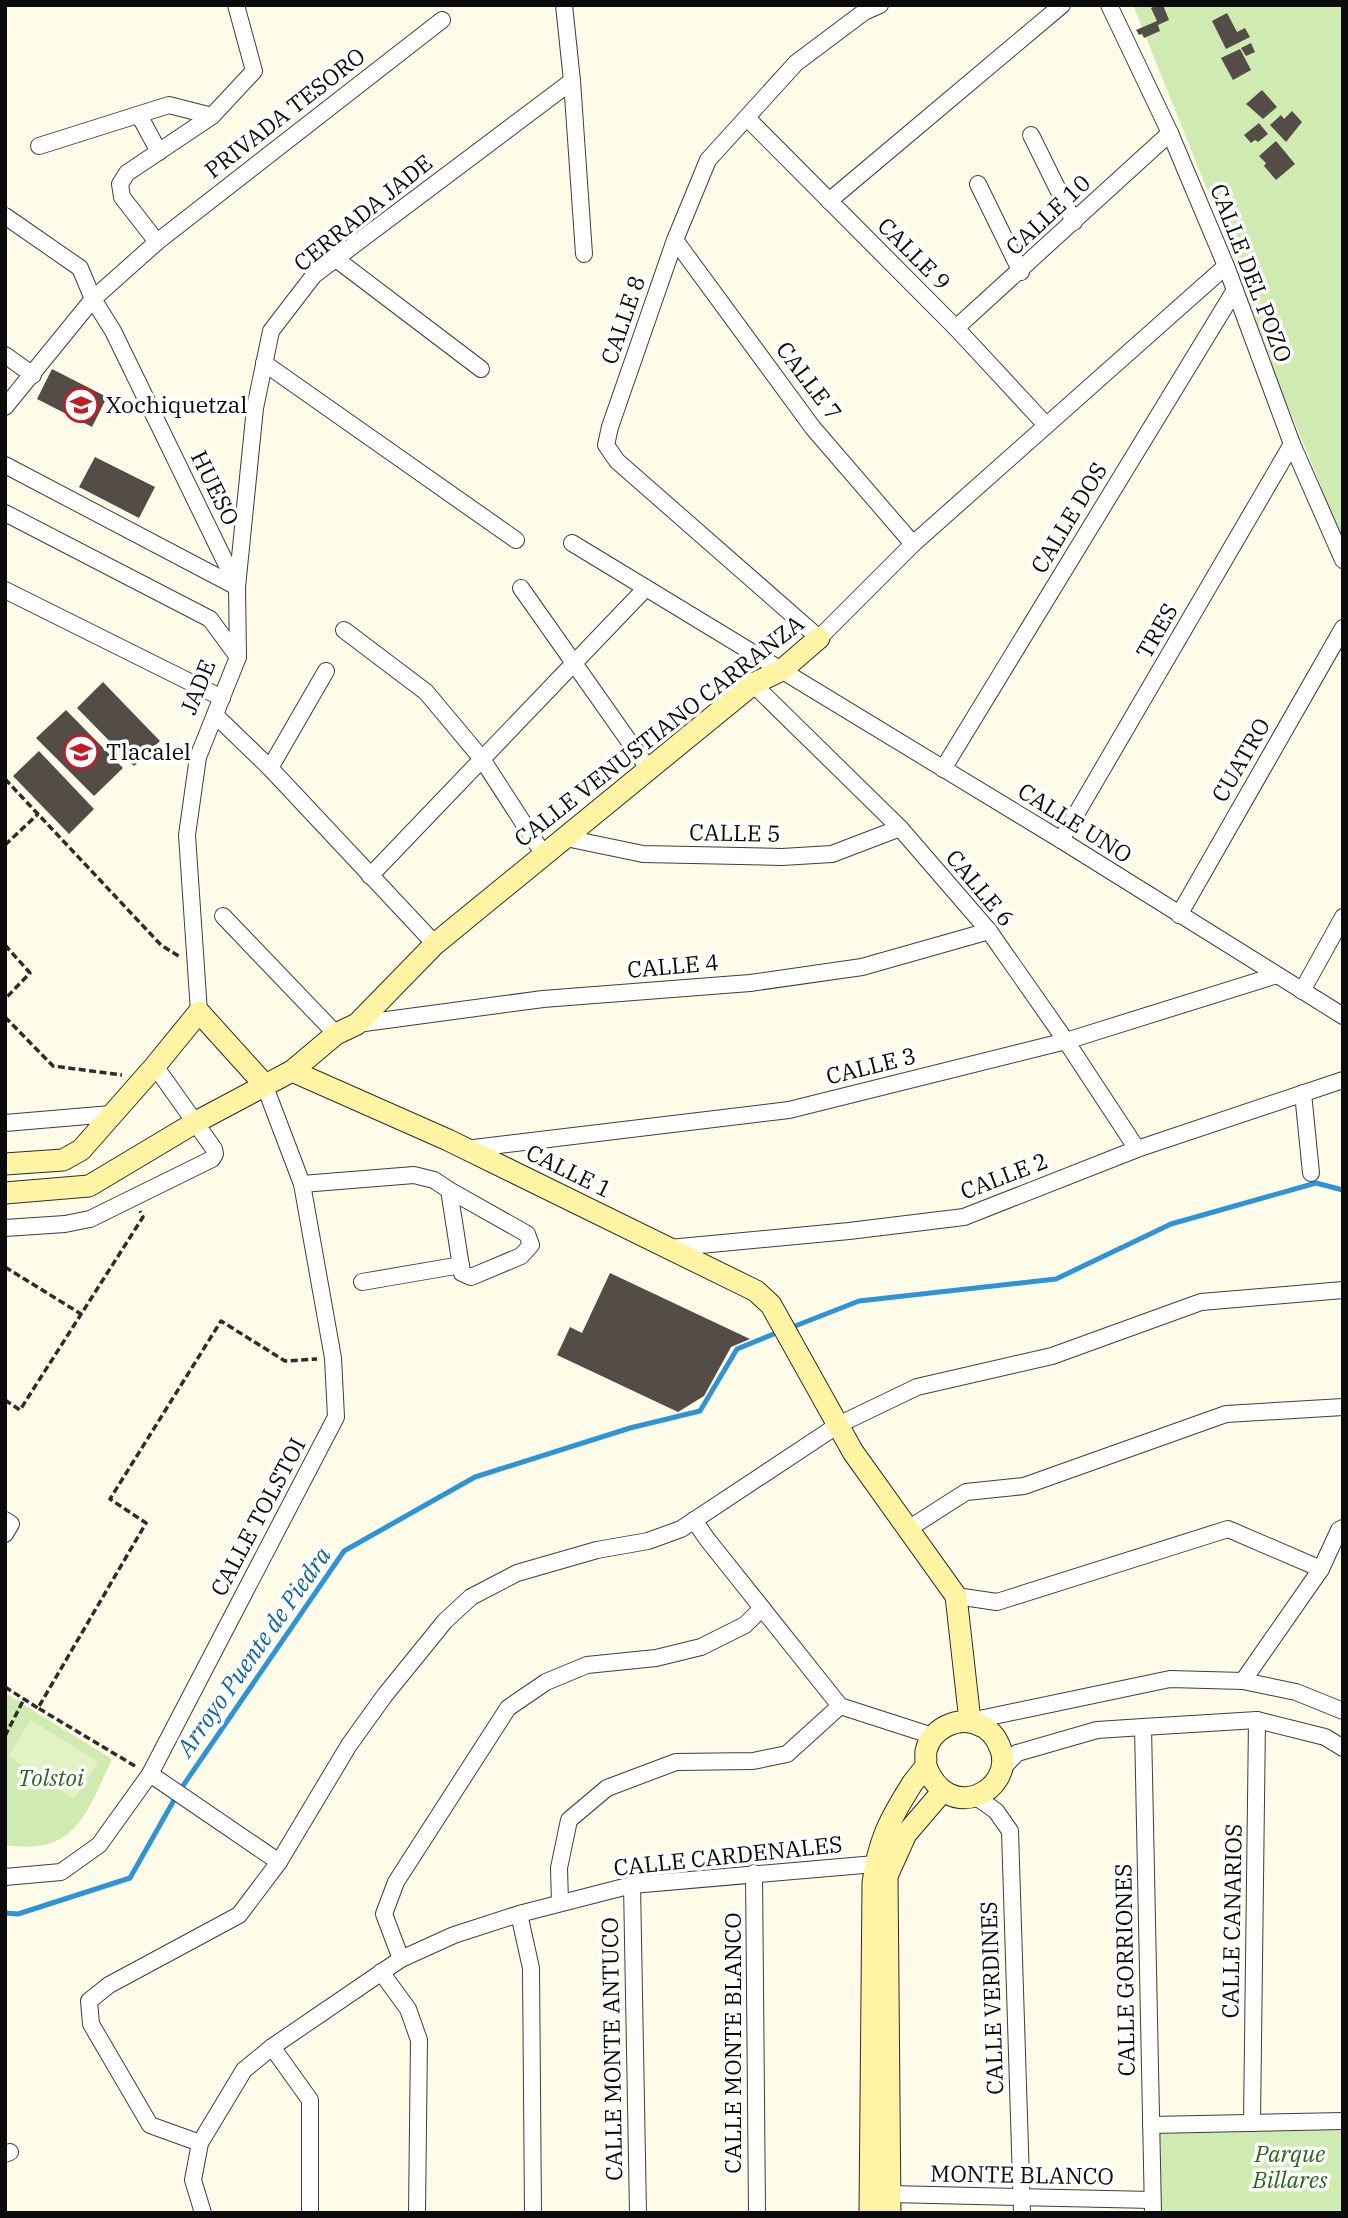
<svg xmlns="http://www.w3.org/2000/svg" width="1348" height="2218" viewBox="0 0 1348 2218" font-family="'IBM Plex Serif',serif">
<rect width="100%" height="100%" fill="#fffbe9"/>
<g fill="#d0ebb1">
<path d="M 1133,5 L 1343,5 L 1343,545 L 1312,464 L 1231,270 L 1237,264 Z"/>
<path d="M 5,1693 L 112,1759 C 86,1813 77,1856 5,1845 Z"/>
<path d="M 1343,2120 L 1343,2213 L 1153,2213 L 1151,2125 Z"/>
</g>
<path fill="#e2f2c4" d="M 31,1720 L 98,1762 L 74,1799 L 8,1756 Z"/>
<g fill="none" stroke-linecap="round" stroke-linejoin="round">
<g stroke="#2e94d5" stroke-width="5">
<path d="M 790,1328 L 859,1301 L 1056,1279 L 1171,1224 L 1316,1183 L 1343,1190"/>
<path d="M 5,1913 L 18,1914 L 130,1878 L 178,1793 L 344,1551 L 475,1477 L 630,1428 L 700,1411 L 737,1349 L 781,1331"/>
</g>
</g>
<g fill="#544c47">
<path d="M 1157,5 L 1163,5 L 1169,20 L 1158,25 L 1160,31 L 1144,38 L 1142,34 L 1139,35 L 1136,30 L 1157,21 L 1151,8 Z"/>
<path d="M 1227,13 L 1237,32 L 1245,28 L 1250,37 L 1226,49 L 1212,21 Z"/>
<path d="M 1251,43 L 1255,52 L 1246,56 L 1241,48 Z"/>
<path d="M 1240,49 L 1251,70 L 1233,80 L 1221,58 Z"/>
<path d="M 1262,90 L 1277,107 L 1263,119 L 1246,104 Z"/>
<path d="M 1292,111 L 1302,122 L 1286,142 L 1270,125 L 1281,115 L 1284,119 Z"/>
<path d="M 1259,123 L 1268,134 L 1258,142 L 1255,140 L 1251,143 L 1244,135 Z"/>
<path d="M 1276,141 L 1295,164 L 1276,180 L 1264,166 L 1266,163 L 1259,156 Z"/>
<path d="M 52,369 L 107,397 L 92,427 L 37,399 Z"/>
<path d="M 95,457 L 155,487 L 139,518 L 79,487 Z"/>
<path d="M 103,682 L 160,741 L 134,766 L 77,708 Z"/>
<path d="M 66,710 L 123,768 L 94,796 L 36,738 Z"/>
<path d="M 39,751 L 94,809 L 69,834 L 13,776 Z"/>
<path d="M 610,1273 L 750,1339 L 731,1347 L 704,1396 L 678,1412 L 557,1355 L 570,1327 L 582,1333 Z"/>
</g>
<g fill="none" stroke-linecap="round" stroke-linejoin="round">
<g stroke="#3e3e3e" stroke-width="18">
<g id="street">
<path d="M 564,5 L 572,81 L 584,254"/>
<path d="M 880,5 L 864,12 L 796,63 L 708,160 L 675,240 L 610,427 L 606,445 L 617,461 L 819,638 L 913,544 L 1226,266"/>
<path d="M 1109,5 L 1170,133 L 1226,266 L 1292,444 L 1343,560"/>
<path d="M 139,115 L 159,152"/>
<path d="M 747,118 L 956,328 L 1046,425"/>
<path d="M 1031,135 L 1074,222"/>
<path d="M 39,146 L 169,105 L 212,116"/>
<path d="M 978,184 L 1021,272"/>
<path d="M 829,201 L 1062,5"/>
<path d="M 5,216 L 80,268 L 93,299 L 113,331 L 236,584"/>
<path d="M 675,240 L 813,428 L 913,544"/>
<path d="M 157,242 L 122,197 L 120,184 L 127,173 L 212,116 L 254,71 L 236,5"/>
<path d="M 336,259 L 481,369"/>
<path d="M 956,328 L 1170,133"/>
<path d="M 5,355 L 33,375"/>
<path d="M 264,363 L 516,540"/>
<path d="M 5,407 L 93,299 L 157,242 L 442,20"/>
<path d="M 5,465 L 237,587"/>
<path d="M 5,513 L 210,619 L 238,657"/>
<path d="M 572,543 L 1061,840 L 1343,1016"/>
<path d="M 521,588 L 650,771"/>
<path d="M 5,590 L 222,698"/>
<path d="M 344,630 L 426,692 L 482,759 L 544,855"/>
<path d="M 753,684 L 900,828 L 989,931 L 1066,1041 L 1137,1149"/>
<path d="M 215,715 L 270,768 L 435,944"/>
<path d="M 270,768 L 326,671"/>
<path d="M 943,769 L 1235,290"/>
<path d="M 566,838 L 643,854 L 782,857 L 832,854 L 900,828"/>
<path d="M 1061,840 L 1292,444"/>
<path d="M 370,876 L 646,588"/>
<path d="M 1179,915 L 1343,628"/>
<path d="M 223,916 L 336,1034"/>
<path d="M 1302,991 L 1343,917"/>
<path d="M 199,1012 L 187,835 L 198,757 L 238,657 L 237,587 L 255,408 L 271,331 L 314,275 L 572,81"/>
<path d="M 357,1024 L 543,999 L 750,983 L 862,967 L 989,931"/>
<path d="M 1303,1093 L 1311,1173"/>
<path d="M 5,1123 L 111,1114"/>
<path d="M 465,1149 L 789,1110 L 1066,1041 L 1277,975"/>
<path d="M 302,1184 L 414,1175 L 434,1180 L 449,1190 L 462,1273 L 471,1277 L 521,1256 L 531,1245 L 527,1234 L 449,1190"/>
<path d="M 5,1228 L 65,1224 L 90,1219 L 212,1159 L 215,1154 L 214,1149 L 155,1066"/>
<path d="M 669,1248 L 849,1231 L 964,1217 L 1137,1149 L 1343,1080"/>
<path d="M 362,1282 L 461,1265"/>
<path d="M 5,1520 L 11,1524 L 5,1534"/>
<path d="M 694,1520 L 707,1539 L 840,1706 L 933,1736"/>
<path d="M 908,1529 L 966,1492 L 1024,1486 L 1226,1414 L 1343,1407"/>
<path d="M 956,1596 L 997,1602 L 1228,1529 L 1321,1569"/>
<path d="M 1243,1681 L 1321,1569 L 1339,1530 L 1343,1528"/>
<path d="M 970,1721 L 1170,1679 L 1243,1681 L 1296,1692 L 1343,1711"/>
<path d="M 1143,1727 L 1153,2213"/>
<path d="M 1001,1770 L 1017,1753 L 1097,1730 L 1143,1727 L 1257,1720 L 1325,1737 L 1343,1748"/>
<path d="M 150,1774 L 279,1862"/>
<path d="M 976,1797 L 996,1811 L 1010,1831 L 1022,2213"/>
<path d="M 754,1873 L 757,2213"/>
<path d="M 5,1877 L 61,1872 L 99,1845 L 150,1774 L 336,1417 L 333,1358 L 302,1184 L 264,1084"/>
<path d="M 632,1885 L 638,2213"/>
<path d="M 560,1902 L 559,1868 L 569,1820 L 607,1788 L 676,1762 L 753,1761 L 787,1754 L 840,1706"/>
<path d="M 519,1914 L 531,1968 L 533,2213"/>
<path d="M 401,1959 L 384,1914 L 396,1882 L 508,1708 L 546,1682 L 587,1665 L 656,1658 L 701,1647 L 745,1625 L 762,1608"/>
<path d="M 381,1972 L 408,2009 L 419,2040 L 417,2213"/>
<path d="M 272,2047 L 310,2100 L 310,2213"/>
<path d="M 1252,2123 L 1257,1720"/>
<path d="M 1151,2125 L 1343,2121"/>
<path d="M 200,2143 L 150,2125 L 91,2024 L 89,2001 L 109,1985 L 239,1915 L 279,1862 L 349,1745 L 385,1695 L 445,1621 L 471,1597 L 517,1573 L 597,1550 L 648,1541 L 681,1529 L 838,1425 L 917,1387 L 1052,1356 L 1201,1302 L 1343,1290"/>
<path d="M 5,2154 L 10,2152"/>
<path d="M 890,2194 L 1152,2200"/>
<path d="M 203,2213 L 193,2180 L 200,2143 L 244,2070 L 272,2047 L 401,1959 L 454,1935 L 519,1914 L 632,1885 L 875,1864"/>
</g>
</g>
<g stroke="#2d2d2d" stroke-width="23">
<g id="secondary">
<path d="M 292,1071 L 448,1140 L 756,1291 L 771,1305 L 853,1452 L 956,1596 L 970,1721"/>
<path d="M 5,1164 L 63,1160 L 81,1150 L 155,1066 L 199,1012 L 264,1084"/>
<path d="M 5,1193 L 89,1186 L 196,1122 L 292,1071 L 336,1034 L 357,1024 L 435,944 L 753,684 L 782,670 L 819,638"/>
<path d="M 870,2213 L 873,1883 C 878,1841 890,1819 912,1784 C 916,1778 922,1772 925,1767 C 927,1762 925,1755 926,1751 C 931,1729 957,1716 977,1724 C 989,1728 997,1738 1001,1750 C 1014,1791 948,1825 926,1766"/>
<path d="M 890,2213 L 887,1876 L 906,1834 L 942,1792"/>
</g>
</g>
<g stroke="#2d2d2d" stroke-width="3.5" stroke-dasharray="7 3.5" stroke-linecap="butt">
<path d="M 5,779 L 161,945 L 180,957"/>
<path d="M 5,845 L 38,814"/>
<path d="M 5,945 L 30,973 L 5,999"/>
<path d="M 5,1017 L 53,1066 L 122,1075"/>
<path d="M 5,1267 L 81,1314"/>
<path d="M 5,1400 L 20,1410 L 143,1217 L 140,1211"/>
<path d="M 5,1687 L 38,1708"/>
<path d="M 5,1736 L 24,1699"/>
<path d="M 135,1766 L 38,1708 L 146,1523 L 110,1499 L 221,1321 L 285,1361 L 317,1359"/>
<path d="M 5,1769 L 5,1780"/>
</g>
<use href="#street" stroke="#fff" stroke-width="16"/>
<use href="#secondary" stroke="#fff4a4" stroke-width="21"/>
</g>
<defs>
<g id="school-ring" transform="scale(1.75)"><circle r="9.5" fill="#fff" stroke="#c21c26" stroke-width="1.5"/><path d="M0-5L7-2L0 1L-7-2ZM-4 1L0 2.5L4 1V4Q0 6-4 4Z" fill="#c21c26"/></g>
</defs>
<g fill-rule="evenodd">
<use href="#school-ring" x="81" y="405"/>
<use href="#school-ring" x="81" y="752"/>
</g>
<g text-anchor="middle" stroke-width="7" stroke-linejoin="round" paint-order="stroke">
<g font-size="23" fill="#0b0b0b" stroke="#fff">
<text transform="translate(285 113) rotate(-38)" y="8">PRIVADA TESORO</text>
<text transform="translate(363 213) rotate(-39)" y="8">CERRADA JADE</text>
<text transform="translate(1048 215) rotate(-43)" y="8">CALLE 10</text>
<text transform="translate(914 254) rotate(45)" y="8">CALLE 9</text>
<text transform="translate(1251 273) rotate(69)" y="8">CALLE DEL POZO</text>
<text transform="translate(623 320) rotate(-71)" y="8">CALLE 8</text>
<text transform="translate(809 381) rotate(53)" y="8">CALLE 7</text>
<text transform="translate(215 488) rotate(64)" y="8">HUESO</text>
<text transform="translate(1069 518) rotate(-59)" y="8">CALLE DOS</text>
<text transform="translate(1157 631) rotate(-60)" y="8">TRES</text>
<text transform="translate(198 687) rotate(-68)" y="8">JADE</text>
<text transform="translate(659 731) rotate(-38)" y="8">CALLE VENUSTIANO CARRANZA</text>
<text transform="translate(1241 760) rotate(-60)" y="8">CUATRO</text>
<text transform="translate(1075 823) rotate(32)" y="8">CALLE UNO</text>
<text transform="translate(735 833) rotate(1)" y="8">CALLE 5</text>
<text transform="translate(980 888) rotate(50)" y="8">CALLE 6</text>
<text transform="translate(673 966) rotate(-5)" y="8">CALLE 4</text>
<text transform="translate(871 1066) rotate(-14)" y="8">CALLE 3</text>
<text transform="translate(569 1171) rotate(26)" y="8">CALLE 1</text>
<text transform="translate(1004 1176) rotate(-21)" y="8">CALLE 2</text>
<text transform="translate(258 1517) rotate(-62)" y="8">CALLE TOLSTOI</text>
<text transform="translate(728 1856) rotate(-6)" y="8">CALLE CARDENALES</text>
<text transform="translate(1232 1921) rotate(-89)" y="8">CALLE CANARIOS</text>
<text transform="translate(1125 1970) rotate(-91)" y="8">CALLE GORRIONES</text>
<text transform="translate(992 1998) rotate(-92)" y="8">CALLE VERDINES</text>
<text transform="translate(733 2043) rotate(-90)" y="8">CALLE MONTE BLANCO</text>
<text transform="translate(612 2049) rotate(-91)" y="8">CALLE MONTE ANTUCO</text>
<text transform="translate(1022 2175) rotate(1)" y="8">MONTE BLANCO</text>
</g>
<g font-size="23" fill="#0b0b0b" stroke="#fff" text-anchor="start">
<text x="106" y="413">Xochiquetzal</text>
<text x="106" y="760">Tlacalel</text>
</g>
<g font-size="23" font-style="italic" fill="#296619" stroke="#fff">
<text x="51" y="1786">Tolstoi</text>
<text x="1290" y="2162">Parque<tspan x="1290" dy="26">Billares</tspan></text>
</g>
<g font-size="24" font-style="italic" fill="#0f63a3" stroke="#fff">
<text transform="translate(254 1652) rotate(-55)" y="8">Arroyo Puente de Piedra</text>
</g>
</g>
<rect width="1348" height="2218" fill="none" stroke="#0b0b0b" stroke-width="14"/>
</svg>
